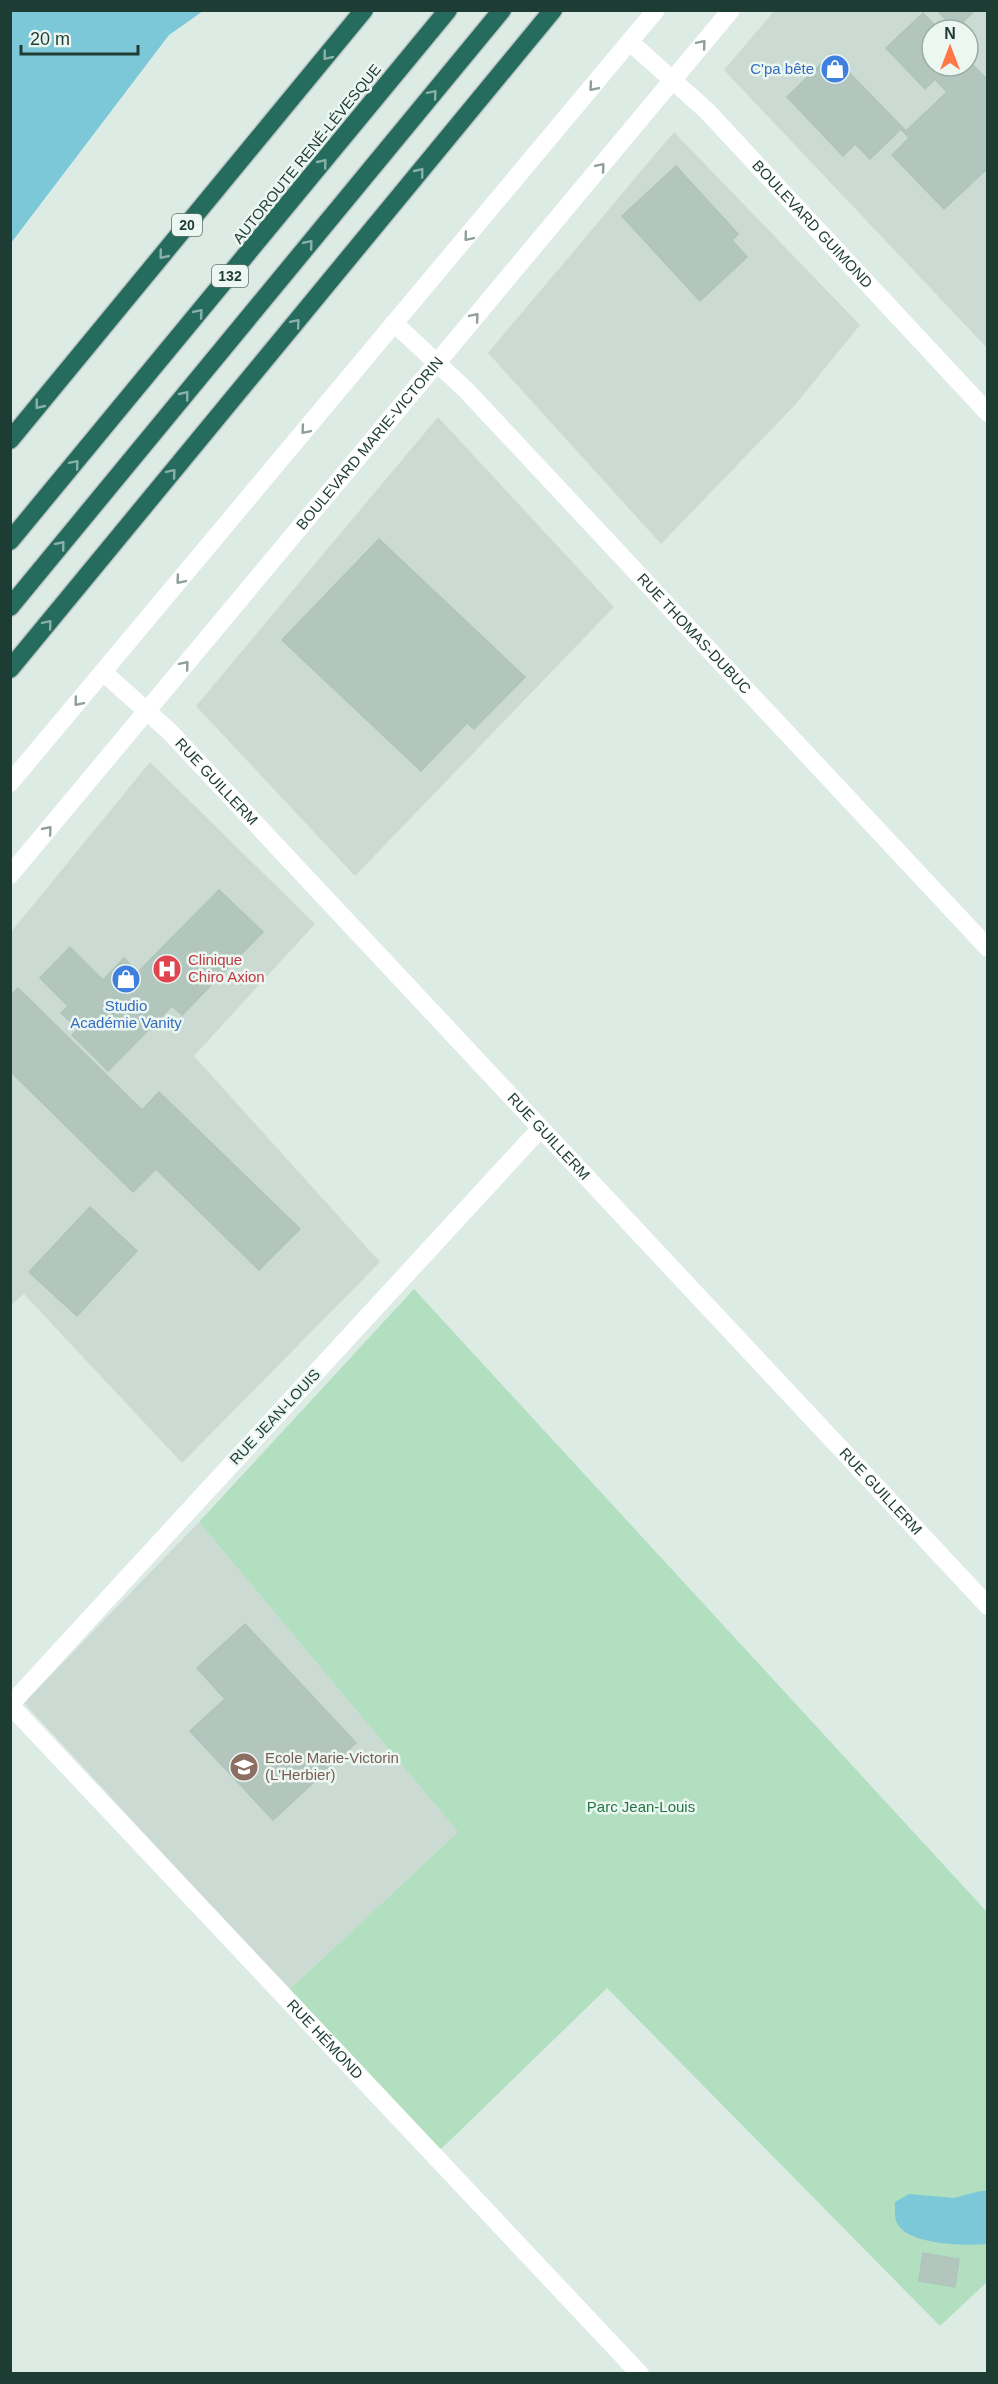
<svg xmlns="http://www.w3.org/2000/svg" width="998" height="2384" viewBox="0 0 998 2384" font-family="Arial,sans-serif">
<rect width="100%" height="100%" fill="#ddebe5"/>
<g fill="#cbdbd4" fill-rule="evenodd">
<path d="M 774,11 L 987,11 L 987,348 L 724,70 ZM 932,30 L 968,30 L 968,66 L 932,66 Z"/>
<path d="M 674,132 L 860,325 L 795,405 L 661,544 L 488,353 Z"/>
<path d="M 438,417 L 614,607 L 355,876 L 196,706 Z"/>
<path d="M 150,762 L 315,924 L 194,1056 L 380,1262 L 182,1463 L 24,1294 L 11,1305 L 11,932 Z"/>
<path d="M 199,1522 L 458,1832 L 289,1990 L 24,1703 Z"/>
</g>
<path fill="#b2dfbf" d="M 414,1289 L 987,1912 L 987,2282 L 940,2326 L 607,1988 L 438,2152 L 289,1990 L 458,1832 L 199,1522 Z"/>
<g fill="#7dc8d8">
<path d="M 11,10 L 203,11 L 169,35 L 11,243 Z"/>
<path d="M 980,2191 L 987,2191 L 987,2244 C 966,2246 911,2245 898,2225 C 894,2219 895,2209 895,2202 L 909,2194 L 954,2198 Z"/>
</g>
<g fill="#b2c6be" stroke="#afc5bc" stroke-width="1.5">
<path d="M 937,10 L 975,10 L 955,30 Z"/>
<path d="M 923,13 L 939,30 L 932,30 L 932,66 L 968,66 L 968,60 L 988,80 L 988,168 L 944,209 L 892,155 L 909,138 L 901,129 L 870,159 L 855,144 L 843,156 L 787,97 L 831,54 L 906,131 L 947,92 L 935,79 L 925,89 L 886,48 Z"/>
<path d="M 676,166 L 738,234 L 732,240 L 747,257 L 700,301 L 622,216 Z"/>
<path d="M 379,539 L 525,677 L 474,729 L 467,723 L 421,771 L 282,640 Z"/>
<path d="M 219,890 L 263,932 L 182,1015 L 172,1006 L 108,1071 L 72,1035 L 78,1029 L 61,1013 L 68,1006 L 40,978 L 70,947 L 103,980 L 124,958 L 138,972 Z"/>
<path d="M 18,988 L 142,1110 L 159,1092 L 300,1229 L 259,1270 L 156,1169 L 133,1192 L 10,1071 L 10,996 Z"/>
<path d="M 90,1207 L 137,1251 L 77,1316 L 29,1272 Z"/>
<path d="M 245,1624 L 356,1743 L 273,1820 L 190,1731 L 225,1699 L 197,1668 Z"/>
<path d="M 923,2253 L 959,2259 L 955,2287 L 919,2281 Z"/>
</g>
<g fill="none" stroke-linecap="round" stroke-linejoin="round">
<g stroke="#c0c8c6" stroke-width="21">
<g id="motorway">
<path d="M 10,440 L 364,10"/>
<path d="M 10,541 L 448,10"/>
<path d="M 10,607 L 502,10"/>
<path d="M 10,669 L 553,10"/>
</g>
</g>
<g stroke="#fff" stroke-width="18">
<path id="s1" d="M 630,42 L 707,111 L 988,413"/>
<path id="s2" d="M 394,323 L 466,390 L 988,948"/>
<path id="s3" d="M 103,672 L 169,731 L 988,1606"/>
<path id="s4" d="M 540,1129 L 10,1705 L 640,2374"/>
</g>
<g stroke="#fff" stroke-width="18">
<path d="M 10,783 L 656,10"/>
<path id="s5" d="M 10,875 L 731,10"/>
</g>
<use href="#motorway" stroke="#256b5e" stroke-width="18"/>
</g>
<defs><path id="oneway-chevron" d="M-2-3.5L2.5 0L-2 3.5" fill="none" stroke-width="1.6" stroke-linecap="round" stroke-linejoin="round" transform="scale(1.5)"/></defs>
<g stroke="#8e9e9a">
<use href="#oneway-chevron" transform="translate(702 44) rotate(-50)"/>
<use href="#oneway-chevron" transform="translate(593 87) rotate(130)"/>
<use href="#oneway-chevron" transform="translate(601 167) rotate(-50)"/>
<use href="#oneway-chevron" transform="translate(468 237) rotate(130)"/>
<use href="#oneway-chevron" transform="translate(475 317) rotate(-50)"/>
<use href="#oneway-chevron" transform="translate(305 430) rotate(130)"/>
<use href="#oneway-chevron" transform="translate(180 580) rotate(130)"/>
<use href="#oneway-chevron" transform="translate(185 665) rotate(-50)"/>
<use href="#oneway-chevron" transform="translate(78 702) rotate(130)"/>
<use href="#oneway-chevron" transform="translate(48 830) rotate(-50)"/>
</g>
<g stroke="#89b1a8">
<use href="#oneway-chevron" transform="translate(327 56) rotate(129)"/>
<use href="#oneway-chevron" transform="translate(433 94) rotate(-50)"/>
<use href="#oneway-chevron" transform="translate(323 163) rotate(-51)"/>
<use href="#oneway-chevron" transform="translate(420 172) rotate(-51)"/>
<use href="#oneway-chevron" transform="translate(309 244) rotate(-50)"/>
<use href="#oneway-chevron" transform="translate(163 255) rotate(129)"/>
<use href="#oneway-chevron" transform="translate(199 313) rotate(-50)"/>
<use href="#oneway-chevron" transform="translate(296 323) rotate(-50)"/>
<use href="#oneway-chevron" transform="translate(185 395) rotate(-51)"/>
<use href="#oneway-chevron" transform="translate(39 405) rotate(129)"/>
<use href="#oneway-chevron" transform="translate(75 464) rotate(-50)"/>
<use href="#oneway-chevron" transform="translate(172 473) rotate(-50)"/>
<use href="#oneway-chevron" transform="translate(61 545) rotate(-51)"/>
<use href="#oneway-chevron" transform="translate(48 624) rotate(-50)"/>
</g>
<defs>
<g id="shop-disc" transform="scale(1.5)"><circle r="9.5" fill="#3f7fe0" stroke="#edf7f2"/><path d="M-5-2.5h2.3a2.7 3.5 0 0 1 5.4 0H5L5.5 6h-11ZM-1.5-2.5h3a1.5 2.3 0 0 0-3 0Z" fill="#fff"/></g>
<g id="hospital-disc" transform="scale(1.5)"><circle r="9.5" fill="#e0444e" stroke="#edf7f2"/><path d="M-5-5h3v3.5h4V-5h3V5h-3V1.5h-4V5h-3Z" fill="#fff"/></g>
<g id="school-disc" transform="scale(1.5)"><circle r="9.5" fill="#8d6e63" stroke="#edf7f2"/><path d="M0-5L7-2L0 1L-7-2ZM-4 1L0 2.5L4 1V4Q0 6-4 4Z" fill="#fff"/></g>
</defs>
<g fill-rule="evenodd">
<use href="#shop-disc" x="835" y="69"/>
<use href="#hospital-disc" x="167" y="969"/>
<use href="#shop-disc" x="126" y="979"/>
<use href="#school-disc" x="244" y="1767"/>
</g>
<g text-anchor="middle" stroke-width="5" stroke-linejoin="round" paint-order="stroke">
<g fill="#edf7f2" stroke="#5b746d" stroke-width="1.5">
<rect x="172" y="214" width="30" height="22" rx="4.5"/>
<rect x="212" y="265" width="36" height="22" rx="4.5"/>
</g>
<g font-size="14" font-weight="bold" fill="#1d3c34">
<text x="187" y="230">20</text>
<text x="230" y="281">132</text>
</g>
<g font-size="15" fill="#366cbe" stroke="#edf7f2" text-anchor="end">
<text x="814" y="74">C'pa bête</text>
<text x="126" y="1011" text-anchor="middle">Studio<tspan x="126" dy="17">Académie Vanity</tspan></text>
</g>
<g font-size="15" fill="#1d3c34" stroke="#edf7f2">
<text transform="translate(307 154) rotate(-51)" y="5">AUTOROUTE RENÉ-LÉVESQUE</text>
<text dy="5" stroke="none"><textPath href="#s1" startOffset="258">BOULEVARD GUIMOND</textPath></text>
<text dy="5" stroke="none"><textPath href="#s5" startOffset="562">BOULEVARD MARIE-VICTORIN</textPath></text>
<text dy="5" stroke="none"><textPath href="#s2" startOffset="432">RUE THOMAS-DUBUC</textPath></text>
<text dy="5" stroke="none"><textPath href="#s3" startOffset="158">RUE GUILLERM</textPath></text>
<text dy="5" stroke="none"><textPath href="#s3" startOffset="644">RUE GUILLERM</textPath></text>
<text transform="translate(275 1417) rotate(-47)" y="5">RUE JEAN-LOUIS</text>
<text dy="5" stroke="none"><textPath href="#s3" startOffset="1130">RUE GUILLERM</textPath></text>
<text dy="5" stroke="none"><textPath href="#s4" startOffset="1242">RUE HÉMOND</textPath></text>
</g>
<g font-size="15" fill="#be3a42" stroke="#edf7f2" text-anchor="start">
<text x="188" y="965">Clinique<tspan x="188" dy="17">Chiro Axion</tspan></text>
</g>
<g font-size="15" fill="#785e54" stroke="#edf7f2" text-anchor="start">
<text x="265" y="1763">Ecole Marie-Victorin<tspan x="265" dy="17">(L'Herbier)</tspan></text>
</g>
<g font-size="15" fill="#227745" stroke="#edf7f2">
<text x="641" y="1812">Parc Jean-Louis</text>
</g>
</g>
<rect width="998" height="2384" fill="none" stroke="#1d3c34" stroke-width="24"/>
<g transform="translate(950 48)"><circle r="28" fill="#edf7f2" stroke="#9aaca6" stroke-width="1.5"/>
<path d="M0-4.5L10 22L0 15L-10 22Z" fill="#ff7747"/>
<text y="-9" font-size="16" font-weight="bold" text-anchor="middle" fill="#1d3c34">N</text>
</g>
<path d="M21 45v9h117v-9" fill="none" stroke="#1d3c34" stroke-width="3"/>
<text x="30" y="45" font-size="18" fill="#1d3c34" stroke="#edf7f2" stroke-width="4.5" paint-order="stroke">20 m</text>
</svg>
